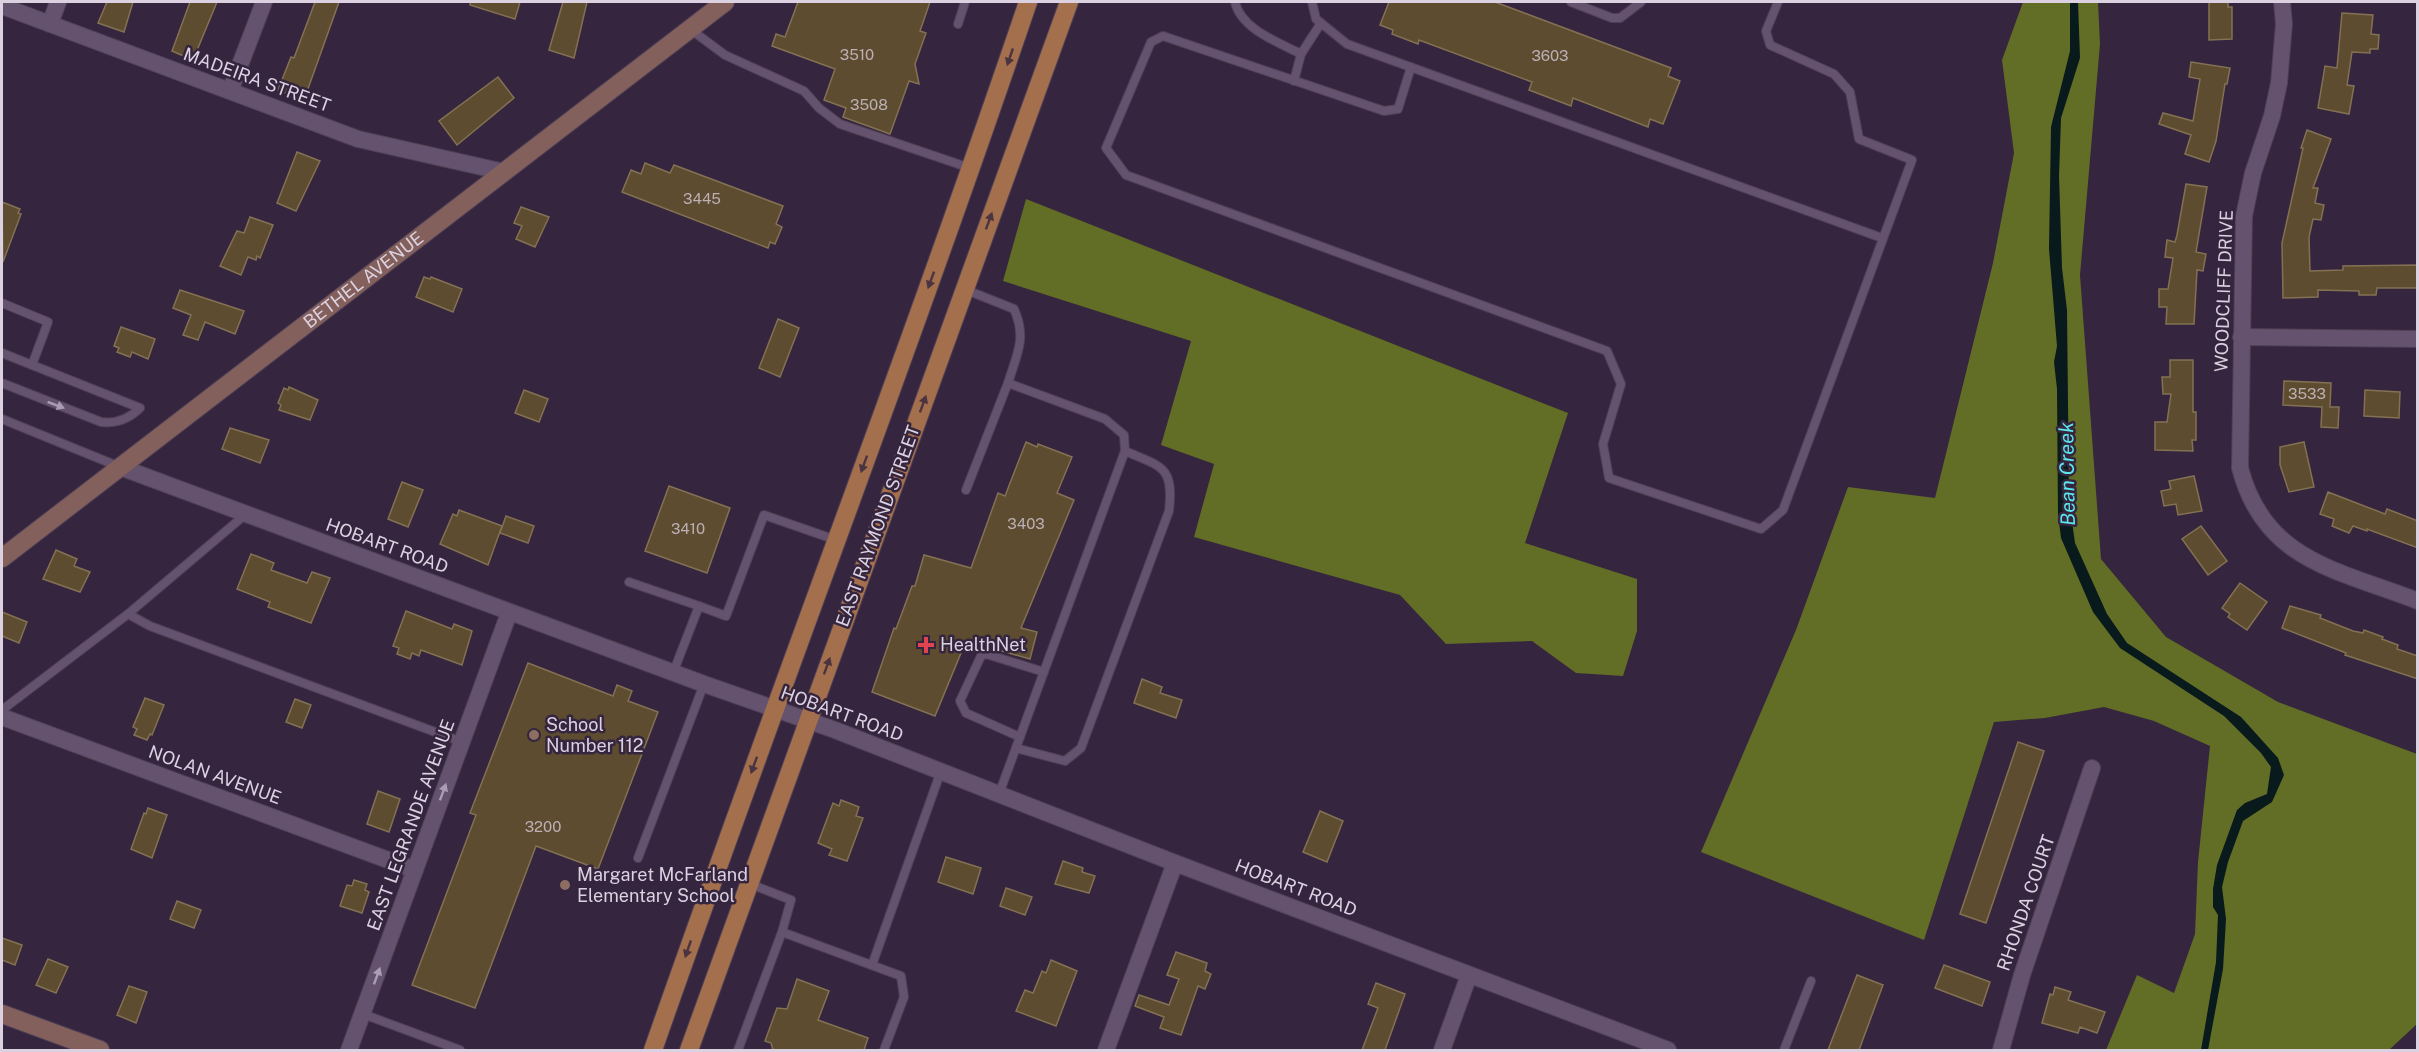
<svg xmlns="http://www.w3.org/2000/svg" width="2419" height="1052" viewBox="0 0 2419 1052" font-family="'Public Sans',sans-serif">
<rect width="100%" height="100%" fill="#35253e"/>
<g fill="#626d26">
<path d="M 2023,2 L 2098,2 L 2100,44 L 2080,275 L 2101,559 L 2166,637 L 2278,702 L 2417,754 L 2417,1024 L 2389,1050 L 2106,1050 L 2137,975 L 2174,993 L 2195,934 L 2198,862 L 2210,746 L 2154,721 L 2104,707 L 2045,718 L 1994,722 L 1924,940 L 1701,852 L 1796,630 L 1848,487 L 1935,498 L 1993,263 L 2014,153 L 2002,60 Z"/>
<path d="M 1026,199 L 1568,413 L 1525,543 L 1637,579 L 1637,631 L 1623,676 L 1576,673 L 1532,641 L 1446,644 L 1400,595 L 1194,537 L 1214,464 L 1161,445 L 1191,341 L 1003,281 Z"/>
</g>
<path fill="#081a1b" d="M 2070,2 L 2078,2 L 2080,58 L 2061,118 L 2059,176 L 2062,268 L 2067,310 L 2069,500 L 2075,543 L 2107,614 L 2127,643 L 2241,717 L 2278,758 L 2284,775 L 2272,802 L 2243,821 L 2228,862 L 2222,887 L 2226,919 L 2223,969 L 2208,1050 L 2201,1050 L 2216,962 L 2218,915 L 2213,907 L 2213,889 L 2217,865 L 2237,810 L 2245,803 L 2267,794 L 2271,767 L 2261,753 L 2224,716 L 2120,648 L 2093,612 L 2061,538 L 2058,514 L 2057,389 L 2054,362 L 2057,346 L 2049,249 L 2051,127 L 2070,51 Z"/>
<g fill="#5d4c30" stroke="#837153" stroke-width="1.5">
<path d="M 107,2 L 133,2 L 124,32 L 98,23 Z"/>
<path d="M 190,2 L 217,2 L 193,60 L 172,51 Z"/>
<path d="M 315,2 L 339,2 L 304,100 L 278,90 L 291,57 L 294,58 Z"/>
<path d="M 470,2 L 520,2 L 515,19 L 470,5 Z"/>
<path d="M 563,2 L 587,2 L 574,58 L 549,50 Z"/>
<path d="M 798,2 L 930,2 L 920,31 L 926,33 L 915,64 L 919,84 L 909,81 L 890,134 L 843,117 L 846,108 L 824,100 L 835,69 L 772,46 L 776,34 L 785,37 Z"/>
<path d="M 1389,2 L 1495,2 L 1671,68 L 1668,76 L 1680,81 L 1663,124 L 1650,119 L 1648,127 L 1573,98 L 1571,106 L 1529,90 L 1532,82 L 1419,40 L 1418,44 L 1392,34 L 1393,30 L 1380,25 Z"/>
<path d="M 2209,2 L 2228,2 L 2228,7 L 2232,7 L 2232,39 L 2209,40 Z"/>
<path d="M 2342,13 L 2373,15 L 2371,34 L 2379,35 L 2378,49 L 2370,49 L 2370,53 L 2352,52 L 2347,85 L 2354,86 L 2349,114 L 2318,108 L 2325,66 L 2337,68 Z"/>
<path d="M 2191,62 L 2230,68 L 2227,84 L 2225,84 L 2216,141 L 2209,162 L 2185,154 L 2191,135 L 2159,124 L 2163,113 L 2193,121 L 2200,79 L 2189,77 Z"/>
<path d="M 498,77 L 514,98 L 457,145 L 439,121 Z"/>
<path d="M 2307,130 L 2331,139 L 2313,188 L 2318,188 L 2315,203 L 2324,205 L 2321,220 L 2313,219 L 2309,237 L 2310,271 L 2343,270 L 2343,266 L 2418,265 L 2418,288 L 2377,288 L 2376,295 L 2359,295 L 2359,291 L 2318,290 L 2318,297 L 2283,298 L 2282,243 L 2303,148 L 2301,148 Z"/>
<path d="M 297,152 L 320,161 L 296,211 L 277,203 Z"/>
<path d="M 645,163 L 670,173 L 674,165 L 783,206 L 776,224 L 782,227 L 775,244 L 770,242 L 768,248 L 622,192 L 631,170 L 641,174 Z"/>
<path d="M 2186,184 L 2207,187 L 2196,252 L 2206,254 L 2203,271 L 2197,270 L 2194,324 L 2166,324 L 2167,307 L 2159,307 L 2159,289 L 2168,289 L 2173,258 L 2165,257 L 2167,240 L 2175,242 L 2177,235 Z"/>
<path d="M 2,202 L 20,209 L 18,213 L 21,214 L 3,262 Z"/>
<path d="M 521,207 L 549,217 L 535,247 L 516,239 L 522,226 L 514,223 Z"/>
<path d="M 250,217 L 273,225 L 260,258 L 257,256 L 256,260 L 248,257 L 241,275 L 220,266 L 237,231 L 244,233 Z"/>
<path d="M 424,277 L 430,279 L 431,277 L 462,289 L 453,312 L 416,297 Z"/>
<path d="M 180,290 L 244,311 L 235,334 L 205,322 L 198,340 L 183,335 L 191,315 L 173,308 Z"/>
<path d="M 778,319 L 799,328 L 780,377 L 759,368 Z"/>
<path d="M 121,327 L 155,339 L 148,359 L 132,352 L 130,357 L 117,352 L 119,348 L 114,346 Z"/>
<path d="M 2170,360 L 2193,360 L 2193,412 L 2196,412 L 2196,440 L 2192,440 L 2193,451 L 2155,450 L 2155,422 L 2167,422 L 2171,394 L 2163,394 L 2162,377 L 2170,377 Z"/>
<path d="M 2284,381 L 2331,383 L 2330,407 L 2339,407 L 2338,428 L 2321,427 L 2322,407 L 2283,405 Z"/>
<path d="M 289,387 L 318,400 L 310,420 L 279,410 L 281,405 L 278,403 L 284,388 L 288,390 Z"/>
<path d="M 524,390 L 548,399 L 539,422 L 515,413 Z"/>
<path d="M 2365,390 L 2400,392 L 2399,418 L 2364,416 Z"/>
<path d="M 230,428 L 269,440 L 260,463 L 222,449 Z"/>
<path d="M 1026,442 L 1037,447 L 1038,444 L 1072,457 L 1057,493 L 1074,500 L 1021,628 L 1037,632 L 1030,659 L 966,641 L 935,716 L 872,692 L 894,628 L 896,629 L 912,586 L 915,586 L 924,555 L 971,568 L 998,493 L 1005,496 Z"/>
<path d="M 2304,442 L 2314,487 L 2289,492 L 2280,465 L 2280,447 Z"/>
<path d="M 2194,476 L 2202,511 L 2178,515 L 2176,504 L 2164,506 L 2161,491 L 2171,489 L 2169,481 Z"/>
<path d="M 402,482 L 423,490 L 408,527 L 388,519 Z"/>
<path d="M 669,486 L 730,508 L 707,573 L 645,551 Z"/>
<path d="M 2328,492 L 2385,514 L 2387,509 L 2418,521 L 2418,548 L 2367,529 L 2367,531 L 2353,526 L 2349,533 L 2332,526 L 2334,519 L 2320,514 Z"/>
<path d="M 459,510 L 502,526 L 488,565 L 440,544 L 453,514 L 457,516 Z"/>
<path d="M 506,516 L 534,526 L 528,543 L 500,533 Z"/>
<path d="M 2201,526 L 2227,561 L 2208,575 L 2182,539 Z"/>
<path d="M 56,550 L 77,559 L 74,566 L 90,572 L 80,592 L 43,579 Z"/>
<path d="M 251,554 L 274,563 L 271,570 L 307,583 L 312,572 L 330,578 L 311,623 L 268,607 L 270,602 L 237,589 Z"/>
<path d="M 2240,583 L 2267,602 L 2247,630 L 2228,617 L 2230,614 L 2222,608 Z"/>
<path d="M 2290,606 L 2321,615 L 2320,618 L 2353,631 L 2363,633 L 2364,630 L 2383,637 L 2382,639 L 2398,645 L 2397,649 L 2418,656 L 2418,679 L 2345,655 L 2346,653 L 2282,628 Z"/>
<path d="M 406,611 L 452,629 L 454,624 L 472,631 L 462,665 L 421,650 L 419,656 L 412,653 L 410,659 L 397,654 L 399,648 L 393,646 Z"/>
<path d="M 2,612 L 27,622 L 19,643 L 2,636 Z"/>
<path d="M 528,663 L 613,696 L 617,685 L 632,691 L 628,701 L 658,712 L 598,869 L 536,846 L 475,1008 L 412,985 L 476,815 L 470,813 Z"/>
<path d="M 1142,679 L 1162,687 L 1160,693 L 1182,700 L 1176,718 L 1134,703 Z"/>
<path d="M 145,698 L 164,705 L 152,735 L 150,734 L 147,740 L 134,735 L 137,729 L 133,727 Z"/>
<path d="M 295,699 L 311,705 L 302,728 L 286,722 Z"/>
<path d="M 2018,742 L 2044,751 L 1986,923 L 1960,914 Z"/>
<path d="M 378,791 L 400,799 L 389,832 L 367,824 Z"/>
<path d="M 841,800 L 859,807 L 856,816 L 863,818 L 847,861 L 829,855 L 832,849 L 818,843 L 833,803 L 839,806 Z"/>
<path d="M 148,808 L 167,815 L 152,858 L 131,849 L 144,813 L 146,814 Z"/>
<path d="M 1320,811 L 1343,821 L 1327,862 L 1303,852 Z"/>
<path d="M 946,857 L 981,868 L 973,894 L 938,882 Z"/>
<path d="M 1063,861 L 1083,868 L 1082,872 L 1095,876 L 1089,893 L 1055,884 Z"/>
<path d="M 354,880 L 367,884 L 365,890 L 369,892 L 362,913 L 340,906 L 347,885 L 352,886 Z"/>
<path d="M 1006,888 L 1032,897 L 1025,915 L 1000,906 Z"/>
<path d="M 177,901 L 201,910 L 194,928 L 170,919 Z"/>
<path d="M 2,938 L 22,945 L 15,965 L 2,960 Z"/>
<path d="M 1176,952 L 1207,963 L 1205,971 L 1211,974 L 1205,989 L 1198,986 L 1181,1035 L 1160,1028 L 1164,1017 L 1135,1006 L 1139,995 L 1169,1005 L 1179,979 L 1167,975 Z"/>
<path d="M 48,959 L 68,967 L 56,993 L 36,985 Z"/>
<path d="M 1051,960 L 1077,971 L 1056,1026 L 1016,1011 L 1025,990 L 1033,993 L 1042,971 L 1046,973 Z"/>
<path d="M 1944,965 L 1990,982 L 1982,1006 L 1935,988 Z"/>
<path d="M 1857,975 L 1883,985 L 1859,1050 L 1828,1050 Z"/>
<path d="M 797,979 L 829,991 L 818,1020 L 868,1038 L 864,1050 L 773,1050 L 771,1043 L 765,1041 L 777,1008 L 787,1009 Z"/>
<path d="M 1376,983 L 1405,994 L 1385,1050 L 1362,1050 L 1378,1008 L 1368,1004 Z"/>
<path d="M 129,986 L 147,992 L 136,1023 L 117,1015 Z"/>
<path d="M 2055,987 L 2071,992 L 2068,1000 L 2105,1012 L 2097,1033 L 2080,1027 L 2078,1033 L 2042,1023 L 2050,994 L 2053,995 Z"/>
</g>
<g fill="none" stroke-linecap="round" stroke-linejoin="round">
<g stroke="#4e4055" stroke-width="10">
<g id="lane">
<path d="M 1235,2 C 1241,29 1278,42 1301,54"/>
<path d="M 1312,2 L 1316,19 L 1347,44 L 1882,238"/>
<path d="M 1571,2 L 1612,18 L 1620,18 L 1641,2"/>
<path d="M 958,24 L 965,2"/>
<path d="M 690,29 L 725,55 L 804,91 L 819,108 L 840,124 L 970,168"/>
<path d="M 1411,67 L 1398,109 L 1384,111 L 1163,36 L 1151,42 L 1106,148 L 1126,175 L 1607,351 L 1621,384 L 1603,444 L 1609,478 L 1761,529 L 1783,510 L 1912,160 L 1859,139 L 1850,92 L 1834,74 L 1770,45 L 1766,31 L 1778,2"/>
<path d="M 1294,81 L 1301,54 L 1321,23"/>
<path d="M 964,289 L 1014,309 C 1027,338 1017,354 1008,383 L 1105,419 L 1124,435 L 1125,451 L 999,794"/>
<path d="M 2,303 L 48,322 L 32,365"/>
<path d="M 2,353 L 140,408 C 129,419 117,424 101,422 L 2,383"/>
<path d="M 2,419 L 120,467"/>
<path d="M 966,490 L 1008,383"/>
<path d="M 629,582 L 699,606"/>
<path d="M 128,614 L 150,626 L 462,742"/>
<path d="M 673,673 L 699,606 L 726,616 L 764,515 L 836,540"/>
<path d="M 2,710 L 128,614 L 246,514"/>
<path d="M 1020,737 L 966,713 L 960,701 L 981,656 L 986,654 L 1044,672"/>
<path d="M 1016,748 L 1065,761 L 1081,748 L 1169,511 C 1174,466 1162,467 1125,451"/>
<path d="M 638,858 L 704,684"/>
<path d="M 748,883 L 791,900 L 782,932"/>
<path d="M 872,965 L 941,771"/>
<path d="M 363,1014 L 460,1050"/>
<path d="M 738,1050 L 782,932 L 901,976 L 904,997 L 884,1050"/>
<path d="M 1784,1050 L 1811,981"/>
</g>
</g>
<g stroke="#4e4055" stroke-width="18">
<g id="street">
<path d="M 2282,2 L 2284,24 L 2279,83 L 2272,116 L 2253,173 L 2244,216 L 2240,468 C 2264,561 2338,570 2418,601"/>
<path d="M 2,6 L 358,139 L 504,172"/>
<path d="M 50,24 L 58,2"/>
<path d="M 230,91 L 264,2"/>
<path d="M 2241,337 L 2418,339"/>
<path d="M 120,467 L 704,684 L 835,730 L 1175,863 L 1668,1050"/>
<path d="M 2,717 L 415,870"/>
<path d="M 349,1050 L 509,613"/>
<path d="M 1106,1050 L 1175,863"/>
<path d="M 1442,1050 L 1469,975"/>
<path d="M 2001,1050 L 2022,975 L 2092,768"/>
</g>
</g>
<g stroke="#4e4055" stroke-width="20">
<g id="secondary">
<path id="s1" d="M 2,558 L 725,2"/>
<path d="M 2,1014 L 100,1050"/>
</g>
</g>
<g stroke="#4e4055" stroke-width="20">
<g id="primary">
<path d="M 653,1050 C 775,700 909,353 1028,2"/>
<path d="M 689,1050 L 1069,2"/>
</g>
</g>
<use href="#lane" stroke="#64526e" stroke-width="8"/>
<use href="#street" stroke="#64526e" stroke-width="16"/>
<use href="#secondary" stroke="#84605d" stroke-width="18"/>
<use href="#primary" stroke="#a46f4c" stroke-width="18"/>
</g>
<defs><path id="oneway-solid" d="M-6-.8H1V-3.2L6.5 0L1 3.2V.8H-6Z" transform="scale(1.5)"/></defs>
<g fill="#4b3441">
<use href="#oneway-solid" transform="translate(1010 57) rotate(109)"/>
<use href="#oneway-solid" transform="translate(989 221) rotate(-70)"/>
<use href="#oneway-solid" transform="translate(931 280) rotate(110)"/>
<use href="#oneway-solid" transform="translate(923 404) rotate(-70)"/>
<use href="#oneway-solid" transform="translate(864 464) rotate(110)"/>
<use href="#oneway-solid" transform="translate(827 666) rotate(-70)"/>
<use href="#oneway-solid" transform="translate(754 765) rotate(110)"/>
<use href="#oneway-solid" transform="translate(688 949) rotate(109)"/>
</g>
<g fill="#ab9eb3">
<use href="#oneway-solid" transform="translate(56 405) rotate(21)"/>
<use href="#oneway-solid" transform="translate(443 792) rotate(-70)"/>
<use href="#oneway-solid" transform="translate(377 976) rotate(-70)"/>
</g>
<path fill="#e0444e" stroke="#35253e" stroke-width="2" d="M923 636h6v6h6v6h-6v6h-6v-6h-6v-6h6z"/>
<g fill="#8d6e63" stroke="#35253e" stroke-width="2">
<circle cx="534" cy="735" r="6"/>
<circle cx="565" cy="885" r="6"/>
</g>
<g text-anchor="middle" stroke-width="5" stroke-linejoin="round" paint-order="stroke">
<g font-size="15" fill="#bcb0b5">
<text x="857" y="60">3510</text>
<text x="1550" y="61">3603</text>
<text x="869" y="110">3508</text>
<text x="702" y="204">3445</text>
<text x="2307" y="399">3533</text>
<text x="1026" y="529">3403</text>
<text x="688" y="534">3410</text>
<text x="543" y="832">3200</text>
</g>
<g font-size="18" fill="#dbd1e1" stroke="#35253e">
<text transform="translate(257 80) rotate(20)" y="6">MADEIRA STREET</text>
<text dy="6" stroke="none"><textPath href="#s1" startOffset="456">BETHEL AVENUE</textPath></text>
<text transform="translate(2224 291) rotate(-88)" y="6">WOODCLIFF DRIVE</text>
<text transform="translate(878 526) rotate(-70)" y="6">EAST RAYMOND STREET</text>
<text transform="translate(387 546) rotate(20)" y="6">HOBART ROAD</text>
<text transform="translate(842 714) rotate(20)" y="6">HOBART ROAD</text>
<text transform="translate(215 775) rotate(20)" y="6">NOLAN AVENUE</text>
<text transform="translate(411 825) rotate(-70)" y="6">EAST LEGRANDE AVENUE</text>
<text transform="translate(1296 888) rotate(21)" y="6">HOBART ROAD</text>
<text transform="translate(2026 903) rotate(-71)" y="6">RHONDA COURT</text>
</g>
<g font-size="18" fill="#dbd1e1" stroke="#35253e" text-anchor="start">
<text x="940" y="651">HealthNet</text>
<text x="546" y="731">School<tspan x="546" dy="21">Number 112</tspan></text>
<text x="577" y="881">Margaret McFarland<tspan x="577" dy="21">Elementary School</tspan></text>
</g>
<g font-size="20" font-style="italic" fill="#5ae7ed" stroke="#35253e">
<text transform="translate(2067 474) rotate(-91)" y="7">Bean Creek</text>
</g>
</g>
<rect width="2419" height="1052" fill="none" stroke="#dbd1e1" stroke-width="6"/>
</svg>
